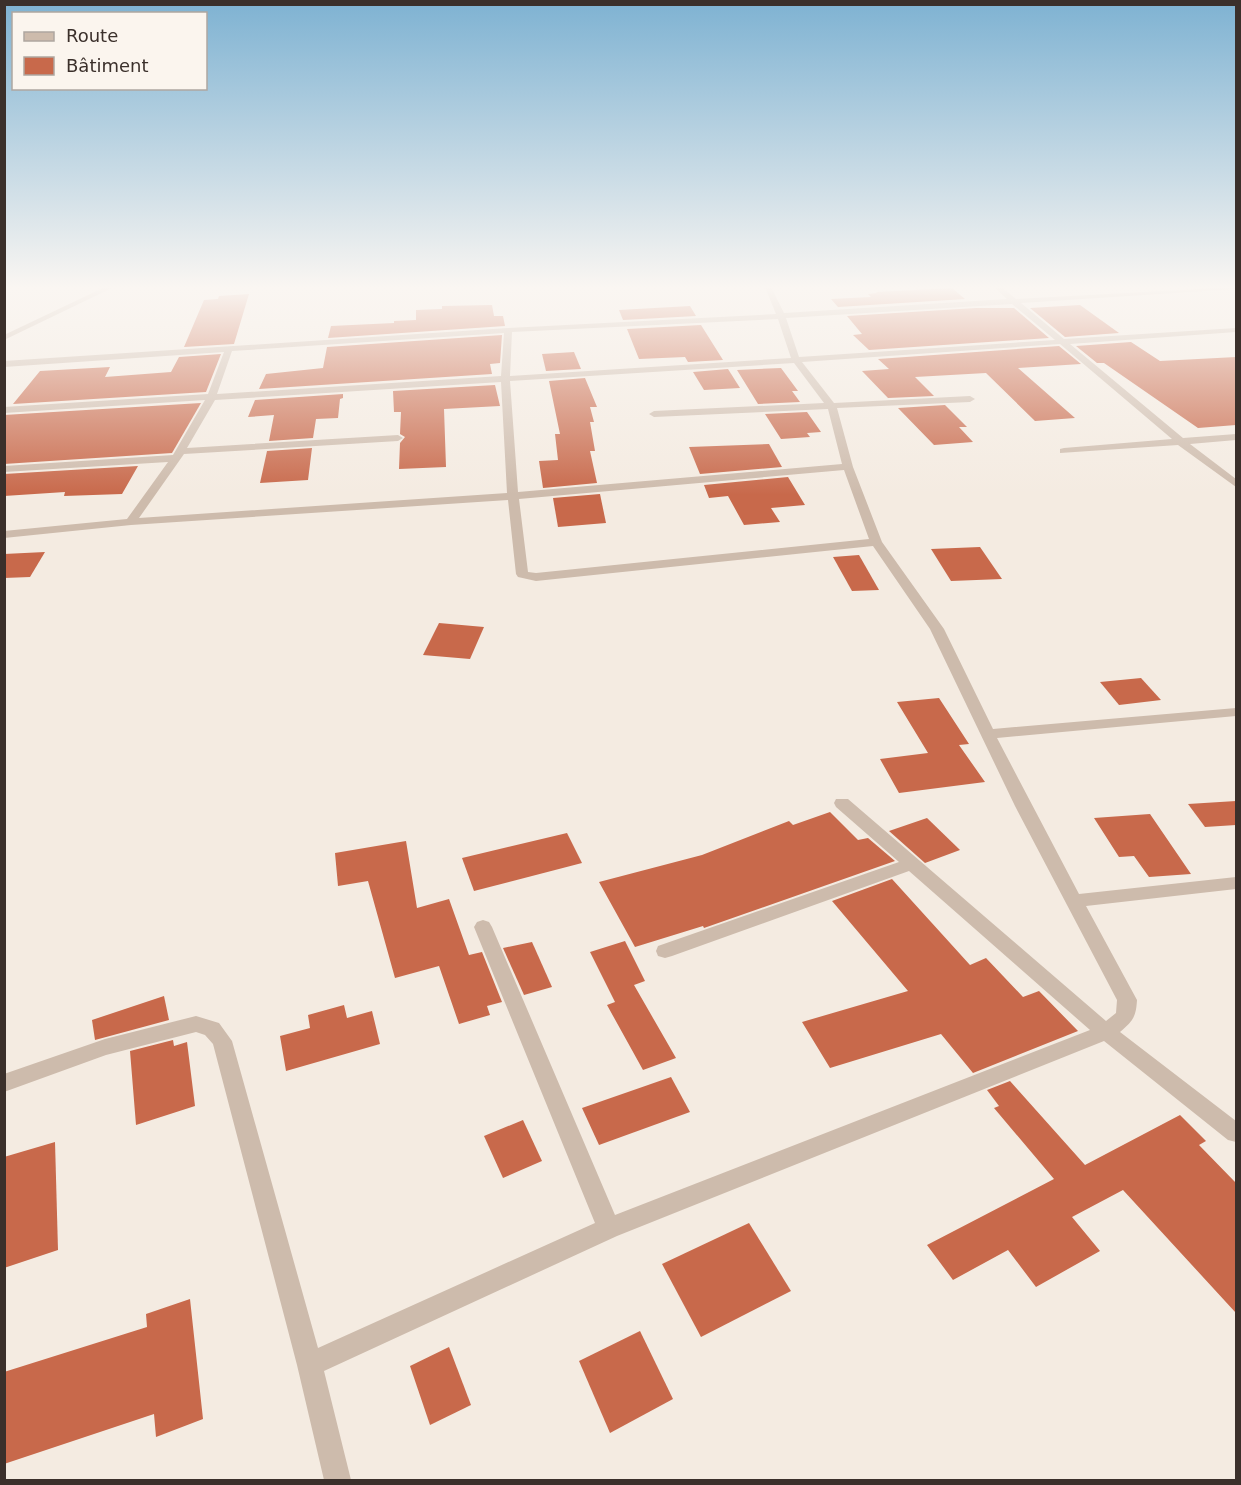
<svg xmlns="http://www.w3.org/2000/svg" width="1241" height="1485" viewBox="0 0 1241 1485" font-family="'DejaVu Sans',sans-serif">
<rect width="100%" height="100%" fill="#f4ebe1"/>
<g fill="#c8694b">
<path d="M 952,288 L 965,299 L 838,307 L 831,299 L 871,297 L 868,294 L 877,293 L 876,292 Z"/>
<path d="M 249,294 L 234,344 L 184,347 L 204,300 L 218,299 L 219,296 Z"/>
<path d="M 492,305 L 494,316 L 503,316 L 505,326 L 328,338 L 331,326 L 394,323 L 394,321 L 416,320 L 416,310 L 442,309 L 442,306 Z"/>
<path d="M 1080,305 L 1119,333 L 1065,337 L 1030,308 Z"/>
<path d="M 690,306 L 696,316 L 623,320 L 619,310 Z"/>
<path d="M 976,308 L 1014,308 L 1049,338 L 869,350 L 853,335 L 862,334 L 847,316 Z"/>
<path d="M 701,325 L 723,360 L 688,362 L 685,357 L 639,359 L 627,329 Z"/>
<path d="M 502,335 L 500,363 L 490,364 L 492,374 L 259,389 L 266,374 L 323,368 L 327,347 Z"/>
<path d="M 1131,342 L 1160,361 L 1236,357 L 1236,425 L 1198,428 L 1104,363 L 1097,363 L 1076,346 Z"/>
<path d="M 1059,346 L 1081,364 L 1018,368 L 1075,418 L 1035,421 L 986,373 L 915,377 L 934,396 L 888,398 L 862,371 L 889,369 L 878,359 Z"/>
<path d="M 574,352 L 581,369 L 546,371 L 542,354 Z"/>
<path d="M 221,354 L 206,392 L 13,404 L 40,371 L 110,367 L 105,377 L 171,372 L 179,357 Z"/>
<path d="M 781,368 L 798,391 L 792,391 L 800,402 L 758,404 L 737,370 Z"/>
<path d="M 728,369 L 740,388 L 704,390 L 693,372 Z"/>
<path d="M 585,378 L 597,407 L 590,407 L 594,422 L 590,422 L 595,451 L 590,451 L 597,483 L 543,488 L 539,461 L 558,460 L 555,434 L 560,434 L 549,381 Z"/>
<path d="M 495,385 L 500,406 L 444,409 L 446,467 L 399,469 L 400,443 L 405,437 L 400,434 L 401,412 L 394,412 L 393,391 Z"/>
<path d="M 343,394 L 343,398 L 340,399 L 338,418 L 316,419 L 313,438 L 269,441 L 274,415 L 248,417 L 255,400 Z"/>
<path d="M 201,403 L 172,453 L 4,464 L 4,415 Z"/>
<path d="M 945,405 L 967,427 L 959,427 L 973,442 L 934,445 L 898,408 Z"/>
<path d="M 807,412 L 821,432 L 807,433 L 810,437 L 781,439 L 765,414 Z"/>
<path d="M 769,444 L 782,467 L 700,474 L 689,447 Z"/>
<path d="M 312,448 L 308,480 L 260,483 L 267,451 Z"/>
<path d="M 138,466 L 122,494 L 64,496 L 65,492 L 4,496 L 4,474 Z"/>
<path d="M 788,477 L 805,505 L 771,508 L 780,522 L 744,525 L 728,496 L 709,498 L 704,485 Z"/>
<path d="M 600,494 L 606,523 L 558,527 L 553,498 Z"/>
<path d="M 980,547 L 1002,579 L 951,581 L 931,549 Z"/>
<path d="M 45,552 L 30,577 L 4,578 L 4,554 Z"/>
<path d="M 859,555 L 879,590 L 852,591 L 833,557 Z"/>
<path d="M 439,623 L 484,627 L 470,659 L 423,655 Z"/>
<path d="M 1141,678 L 1161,700 L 1119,705 L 1100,682 Z"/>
<path d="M 939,698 L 969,744 L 959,745 L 985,782 L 899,793 L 880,759 L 928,753 L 897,702 Z"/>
<path d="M 1236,801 L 1236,825 L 1205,827 L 1188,804 Z"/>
<path d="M 830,812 L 858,840 L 868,838 L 895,861 L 704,928 L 703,926 L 635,947 L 599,882 L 702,855 L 789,821 L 793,825 Z"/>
<path d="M 1150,814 L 1191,874 L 1149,877 L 1134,856 L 1119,857 L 1094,818 Z"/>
<path d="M 927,818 L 960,850 L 925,863 L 889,831 Z"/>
<path d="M 567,833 L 582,863 L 474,891 L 462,858 Z"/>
<path d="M 406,841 L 417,908 L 449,899 L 469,955 L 482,952 L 502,1002 L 487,1006 L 490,1015 L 459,1024 L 439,966 L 395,978 L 368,881 L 338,886 L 335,853 Z"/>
<path d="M 892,879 L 970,965 L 986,958 L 1023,997 L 1039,991 L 1078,1031 L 973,1073 L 941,1034 L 830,1068 L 802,1022 L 908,991 L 832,901 Z"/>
<path d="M 625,941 L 645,981 L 634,985 L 676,1058 L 643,1070 L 607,1005 L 615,1002 L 590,952 Z"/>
<path d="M 532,942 L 552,987 L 524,995 L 503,948 Z"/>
<path d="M 164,996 L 169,1020 L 95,1040 L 92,1020 Z"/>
<path d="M 344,1005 L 347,1018 L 372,1011 L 380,1044 L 286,1071 L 280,1036 L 310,1028 L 308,1015 Z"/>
<path d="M 173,1040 L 174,1046 L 187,1042 L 195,1106 L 136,1125 L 130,1051 Z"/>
<path d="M 671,1077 L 690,1112 L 599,1145 L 582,1108 Z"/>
<path d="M 1010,1081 L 1085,1165 L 1180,1115 L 1206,1141 L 1199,1145 L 1236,1183 L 1236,1313 L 1123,1190 L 1072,1217 L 1100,1251 L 1036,1287 L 1008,1250 L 953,1280 L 927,1245 L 1054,1179 L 994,1108 L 999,1106 L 987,1090 Z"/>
<path d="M 523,1120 L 542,1161 L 503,1178 L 484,1136 Z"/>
<path d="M 55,1142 L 58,1250 L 4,1268 L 4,1157 Z"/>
<path d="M 749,1223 L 791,1291 L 701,1337 L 662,1264 Z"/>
<path d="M 190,1299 L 203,1419 L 156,1437 L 154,1414 L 4,1464 L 4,1372 L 147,1327 L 146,1314 Z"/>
<path d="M 640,1331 L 673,1399 L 610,1433 L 579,1361 Z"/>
<path d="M 449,1347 L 471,1405 L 430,1425 L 410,1366 Z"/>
</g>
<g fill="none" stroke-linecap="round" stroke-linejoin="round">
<g fill="#cdbbac" fill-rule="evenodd">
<path d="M 105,287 L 114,287 L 4,340 L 4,335 Z"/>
<path d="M 765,287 L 771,287 L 784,313 L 1007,299 L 994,287 L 1001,287 L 1016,299 L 1236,287 L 1236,289 L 1021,303 L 1064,339 L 1236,328 L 1236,332 L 1070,344 L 1183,438 L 1236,434 L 1236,440 L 1190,444 L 1236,479 L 1236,487 L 1178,445 L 1060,453 L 1060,449 L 1064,448 L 1172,439 L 1060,344 L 802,362 L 834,403 L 970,396 L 975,399 L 970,402 L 837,408 L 853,467 L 882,542 L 944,629 L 993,729 L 1236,708 L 1236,716 L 997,738 L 1079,894 L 1236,877 L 1236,889 L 1086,906 L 1137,1000 C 1136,1017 1133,1021 1120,1032 L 1236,1121 L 1236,1142 L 1228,1140 L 1104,1041 L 617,1236 L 324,1371 L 351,1480 L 324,1480 L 297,1365 L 213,1044 L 205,1035 L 196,1032 L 106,1055 L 4,1092 L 4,1074 L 105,1039 L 196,1016 L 219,1023 L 232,1041 L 318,1348 L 595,1223 L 474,927 L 477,922 L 483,920 L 489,922 L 492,927 L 615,1215 L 1090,1030 L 909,871 L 672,956 L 665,958 L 658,956 L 656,951 L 658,946 L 899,862 L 836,807 L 834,803 L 836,799 L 848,799 L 1106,1021 L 1116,1013 L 1117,1000 L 1015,806 L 930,629 L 873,546 L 536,581 L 518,577 L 516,574 L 508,500 L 131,525 L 4,538 L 4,531 L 127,519 L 168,462 L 4,472 L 4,466 L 173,455 L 205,400 L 4,413 L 4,407 L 208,394 L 224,352 L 4,367 L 4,361 L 508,328 L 776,314 ZM 1012,304 L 1055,340 L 799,357 L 786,318 ZM 778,319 L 791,358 L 510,376 L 512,332 ZM 504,333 L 501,376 L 217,394 L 232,351 ZM 794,363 L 824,403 L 654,411 L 649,414 L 654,417 L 828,409 L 842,464 L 518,492 L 510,381 ZM 501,382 L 507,493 L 139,518 L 184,454 L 398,441 L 403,438 L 398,435 L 187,448 L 215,400 ZM 844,470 L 869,539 L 536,573 L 528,572 L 519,499 Z"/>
</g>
</g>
<linearGradient id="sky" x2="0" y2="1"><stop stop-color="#7eb2d2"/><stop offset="0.58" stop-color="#faf6f2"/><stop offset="1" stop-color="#faf6f2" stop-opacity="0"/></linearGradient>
<rect width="1241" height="495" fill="url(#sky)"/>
<rect width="1241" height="1485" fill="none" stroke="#3b302b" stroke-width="12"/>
<rect x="12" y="12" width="195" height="78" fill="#fbf5ee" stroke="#aea6a0" stroke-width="1.5"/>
<rect x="24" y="32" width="30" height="9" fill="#cdbbac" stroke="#aea6a0" stroke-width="1.5"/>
<text x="66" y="42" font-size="18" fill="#3b302b">Route</text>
<rect x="24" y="57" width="30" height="18" fill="#c8694b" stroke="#aea6a0" stroke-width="1.5"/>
<text x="66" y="72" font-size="18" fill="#3b302b">Bâtiment</text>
</svg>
